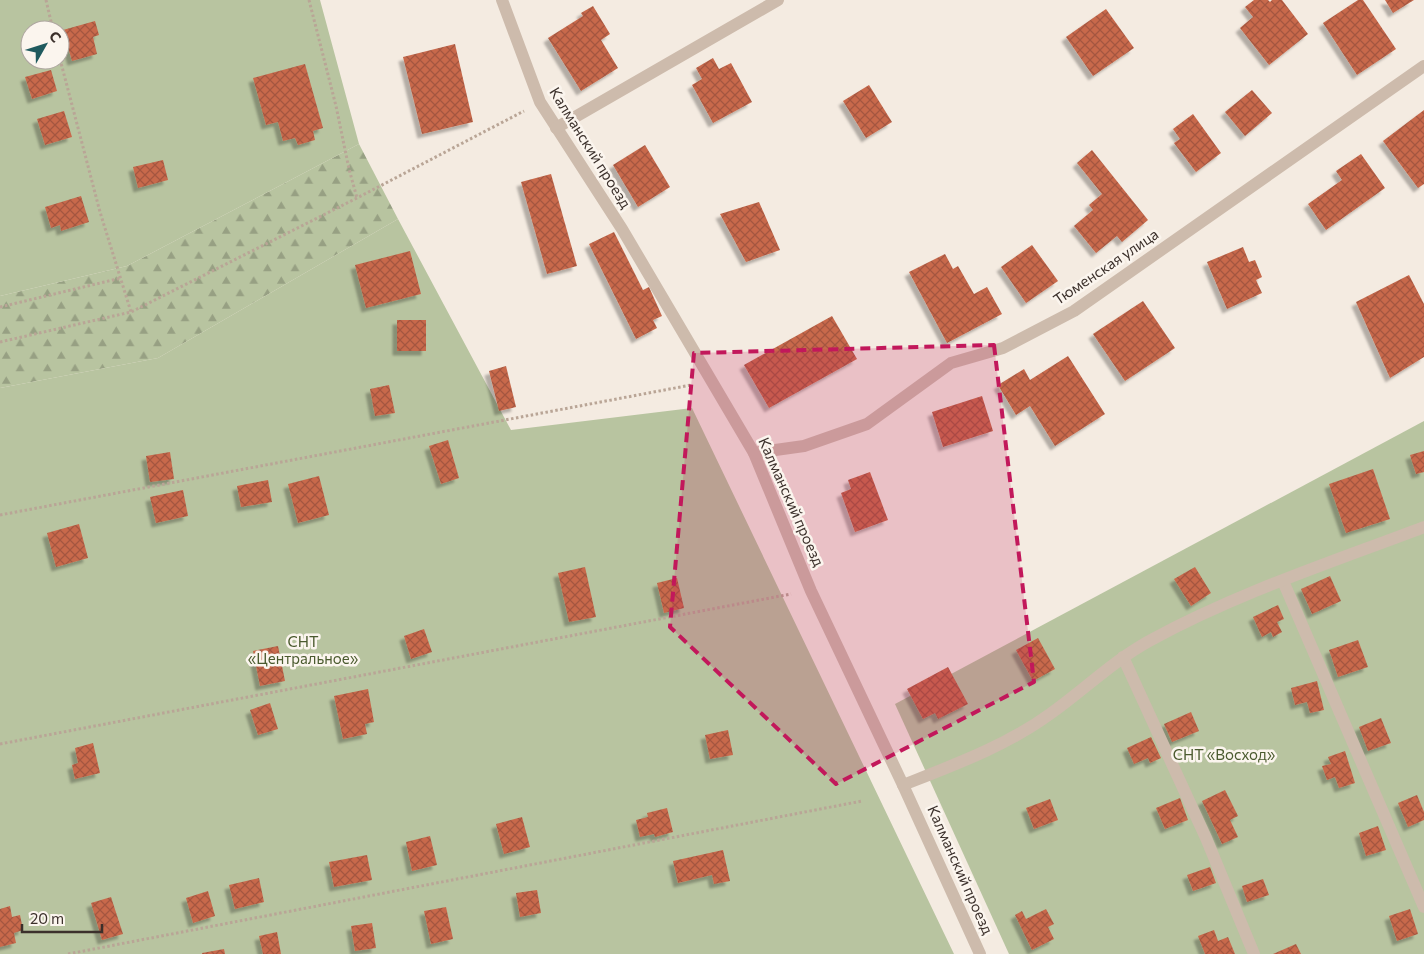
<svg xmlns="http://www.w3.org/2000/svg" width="1424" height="954" viewBox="0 0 1424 954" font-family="Commissioner,sans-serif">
<defs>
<pattern id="forest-firs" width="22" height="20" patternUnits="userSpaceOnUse" patternTransform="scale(1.25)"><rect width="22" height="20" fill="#b8c4a0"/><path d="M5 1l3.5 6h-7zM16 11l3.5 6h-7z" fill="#97a083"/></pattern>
<pattern id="building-cross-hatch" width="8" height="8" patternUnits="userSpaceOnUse" patternTransform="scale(1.25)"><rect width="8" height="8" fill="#c8694b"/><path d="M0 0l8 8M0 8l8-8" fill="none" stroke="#a4573f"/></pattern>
<filter id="shadow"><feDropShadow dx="-4.5" dy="4.5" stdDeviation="1" flood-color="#0004"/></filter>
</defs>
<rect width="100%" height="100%" fill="#f4ebe1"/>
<path fill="url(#forest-firs)" d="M 359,144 L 398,219 L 158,358 L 0,388 L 0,296 L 127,266 Z"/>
<g fill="#b8c4a0" fill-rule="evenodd">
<path d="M 0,0 L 320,0 L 359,144 L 127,266 L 0,296 ZM 30,30 L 60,30 L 60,60 L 30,60 Z"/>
<path d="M 398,219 L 511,430 L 692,408 L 954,954 L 0,954 L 0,388 L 158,358 Z"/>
<path d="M 1424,421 L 1424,954 L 1009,954 L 895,704 Z"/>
</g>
<g fill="url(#building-cross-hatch)" filter="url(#shadow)">
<path d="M 1254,0 L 1268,0 L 1270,2 L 1272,0 L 1282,0 L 1308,34 L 1269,65 L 1240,28 L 1253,17 L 1245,7 Z"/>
<path d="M 1358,0 L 1363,0 L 1396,49 L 1357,75 L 1323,23 Z"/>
<path d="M 1385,0 L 1414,0 L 1393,13 Z"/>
<path d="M 593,6 L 610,34 L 601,40 L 618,68 L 581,91 L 548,38 L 583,16 L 581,13 Z"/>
<path d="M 1106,9 L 1134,48 L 1093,76 L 1066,37 Z"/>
<path d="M 95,21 L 99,35 L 93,37 L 97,54 L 72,61 L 63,30 Z"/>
<path d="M 455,44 L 473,122 L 422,134 L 403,57 Z"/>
<path d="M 713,58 L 719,69 L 731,63 L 752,102 L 713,123 L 692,85 L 702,79 L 696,68 Z"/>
<path d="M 305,64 L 323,128 L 313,131 L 315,140 L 298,145 L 295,138 L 283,141 L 278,122 L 266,125 L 253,78 Z"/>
<path d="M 51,70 L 57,91 L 32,99 L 25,77 Z"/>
<path d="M 869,85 L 892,122 L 866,138 L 843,101 Z"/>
<path d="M 1252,90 L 1272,113 L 1245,136 L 1225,112 Z"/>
<path d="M 1424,110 L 1424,184 L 1418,188 L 1383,141 Z"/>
<path d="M 64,111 L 72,137 L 45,145 L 37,119 Z"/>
<path d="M 1193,114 L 1221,153 L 1196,172 L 1174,143 L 1180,139 L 1173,129 Z"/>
<path d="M 645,145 L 670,187 L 638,207 L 613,165 Z"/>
<path d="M 1092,150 L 1148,220 L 1122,242 L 1117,236 L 1096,253 L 1074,226 L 1093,210 L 1089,205 L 1102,194 L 1077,163 Z"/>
<path d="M 1361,154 L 1385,188 L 1326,230 L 1308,204 L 1342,180 L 1336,171 Z"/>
<path d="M 163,160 L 168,180 L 138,188 L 133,167 Z"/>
<path d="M 551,174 L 577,266 L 547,274 L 521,182 Z"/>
<path d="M 81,196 L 89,222 L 61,231 L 60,225 L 51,228 L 45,207 Z"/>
<path d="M 759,202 L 780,250 L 746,262 L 720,214 Z"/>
<path d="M 614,232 L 643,290 L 649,287 L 662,316 L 653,320 L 657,328 L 636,339 L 589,244 Z"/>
<path d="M 1032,245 L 1058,281 L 1026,303 L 1001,267 Z"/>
<path d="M 1243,247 L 1249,262 L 1255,260 L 1262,277 L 1256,280 L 1262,293 L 1227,309 L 1207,262 Z"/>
<path d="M 410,251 L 421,294 L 366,308 L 355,265 Z"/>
<path d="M 945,254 L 953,269 L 958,266 L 974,294 L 987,287 L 1002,314 L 947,343 L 909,272 Z"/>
<path d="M 1409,275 L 1424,304 L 1424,357 L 1390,378 L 1356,302 Z"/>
<path d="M 1143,301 L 1175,348 L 1125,381 L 1093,334 Z"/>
<path d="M 832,316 L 857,359 L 769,408 L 744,365 Z"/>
<rect x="397" y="320" width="29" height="31"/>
<path d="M 1068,356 L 1105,414 L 1055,446 L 1030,406 L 1016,415 L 998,385 L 1024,369 L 1030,380 Z"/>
<path d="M 506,366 L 516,407 L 499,411 L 489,371 Z"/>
<path d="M 389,385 L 395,413 L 375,416 L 370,389 Z"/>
<path d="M 982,396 L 993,431 L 943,447 L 932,412 Z"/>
<path d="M 448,440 L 459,478 L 441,484 L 429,446 Z"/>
<path d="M 1424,451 L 1424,472 L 1416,474 L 1410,455 Z"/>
<path d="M 170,452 L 174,479 L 150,482 L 146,456 Z"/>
<path d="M 1373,469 L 1390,519 L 1346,533 L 1329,484 Z"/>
<path d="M 870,472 L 888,520 L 855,532 L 841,493 L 851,489 L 848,480 Z"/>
<path d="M 319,476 L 329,515 L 298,523 L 288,484 Z"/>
<path d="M 268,480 L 272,502 L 241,507 L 237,486 Z"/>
<path d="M 183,490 L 188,516 L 156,523 L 150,497 Z"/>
<path d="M 79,524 L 88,558 L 56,567 L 47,533 Z"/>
<path d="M 585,567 L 596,617 L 569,622 L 558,573 Z"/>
<path d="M 1195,567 L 1211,593 L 1191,606 L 1174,579 Z"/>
<path d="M 1330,576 L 1341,601 L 1312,614 L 1301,589 Z"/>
<path d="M 677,578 L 684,608 L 664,613 L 657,583 Z"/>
<path d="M 1278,605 L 1284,619 L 1277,622 L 1282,632 L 1273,637 L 1271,632 L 1262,637 L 1253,617 Z"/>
<path d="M 424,629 L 432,652 L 411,659 L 404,636 Z"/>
<path d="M 1038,638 L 1055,669 L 1033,681 L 1016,650 Z"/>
<path d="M 1358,640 L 1368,667 L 1338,677 L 1329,650 Z"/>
<path d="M 278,646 L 285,681 L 260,686 L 253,651 Z"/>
<path d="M 948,667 L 968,704 L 938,719 L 935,713 L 923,719 L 907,689 Z"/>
<path d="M 1317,681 L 1324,710 L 1310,713 L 1307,702 L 1295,705 L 1291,688 Z"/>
<path d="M 368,689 L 374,722 L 365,724 L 367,734 L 343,739 L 334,696 Z"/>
<path d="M 270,703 L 278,729 L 258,735 L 250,710 Z"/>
<path d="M 1191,712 L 1199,731 L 1172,742 L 1164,724 Z"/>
<path d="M 1381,718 L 1391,743 L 1368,751 L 1359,727 Z"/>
<path d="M 728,730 L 733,755 L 710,759 L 705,735 Z"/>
<path d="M 1151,737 L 1161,758 L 1150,763 L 1148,758 L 1134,764 L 1127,748 Z"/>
<path d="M 93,743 L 100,773 L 75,779 L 72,765 L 78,763 L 75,748 Z"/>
<path d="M 1345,751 L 1355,783 L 1339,788 L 1335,777 L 1327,780 L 1322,766 L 1331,764 L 1328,757 Z"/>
<path d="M 1225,790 L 1238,816 L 1230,820 L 1238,837 L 1222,844 L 1202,801 Z"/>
<path d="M 1417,795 L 1424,812 L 1424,820 L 1408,827 L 1398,803 Z"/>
<path d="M 1180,798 L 1188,820 L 1165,829 L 1156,808 Z"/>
<path d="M 1050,799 L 1058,820 L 1034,829 L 1026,808 Z"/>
<path d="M 667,808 L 673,832 L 655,837 L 654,834 L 640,837 L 636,820 L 648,817 L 647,813 Z"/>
<path d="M 522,817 L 530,847 L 504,854 L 496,824 Z"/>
<path d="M 1378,826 L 1386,850 L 1366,856 L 1359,833 Z"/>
<path d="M 430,836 L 437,865 L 412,871 L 406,842 Z"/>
<path d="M 723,850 L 730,881 L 714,884 L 712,875 L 678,883 L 673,861 Z"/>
<path d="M 367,855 L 372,880 L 334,887 L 329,862 Z"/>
<path d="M 1210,867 L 1216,883 L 1193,891 L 1187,875 Z"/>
<path d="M 259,878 L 264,902 L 235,909 L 229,885 Z"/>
<path d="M 1263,879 L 1269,895 L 1247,902 L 1242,886 Z"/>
<path d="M 537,890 L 541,913 L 520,917 L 516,893 Z"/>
<path d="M 208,891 L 215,916 L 193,923 L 186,898 Z"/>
<path d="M 111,897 L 123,934 L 102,940 L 91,903 Z"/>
<path d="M 10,906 L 12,917 L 20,915 L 23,930 L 14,933 L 16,943 L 0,947 L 0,909 Z"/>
<path d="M 446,907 L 453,939 L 431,944 L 424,911 Z"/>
<path d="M 1046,909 L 1054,924 L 1048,927 L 1054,939 L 1032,950 L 1015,915 L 1022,911 L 1026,919 Z"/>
<path d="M 1410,909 L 1418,934 L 1397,941 L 1389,916 Z"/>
<path d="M 372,923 L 376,948 L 355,951 L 351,926 Z"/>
<path d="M 1214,930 L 1218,941 L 1228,937 L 1235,954 L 1205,954 L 1198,936 Z"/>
<path d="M 277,932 L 281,954 L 263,954 L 259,936 Z"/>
<path d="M 1296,944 L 1301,954 L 1273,954 Z"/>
<path d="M 224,949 L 225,954 L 202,954 L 202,953 Z"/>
</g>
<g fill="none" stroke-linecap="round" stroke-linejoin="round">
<g stroke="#b9a596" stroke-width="3" stroke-dasharray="2.5 2.5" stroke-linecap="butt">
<path d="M 46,0 L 53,30"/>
<path d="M 309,0 L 336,106 L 349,169 L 357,198"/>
<path d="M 60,59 L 100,212 L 131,312"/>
<path d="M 0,307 L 121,278"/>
<path d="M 0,342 L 131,312 L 357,198 L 524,111"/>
<path d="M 0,515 L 691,385"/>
<path d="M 0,744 L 791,594"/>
<path d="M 68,954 L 862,801"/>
</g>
<g stroke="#cdbbac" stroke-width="12">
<path d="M 502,0 L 540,102 L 622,229 L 754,453 L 811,591 L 903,785 L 980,954"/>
<path d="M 556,128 L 778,0"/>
<path d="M 754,453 L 804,446 L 867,424 L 951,363 L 1003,348 L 1074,311 L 1424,66"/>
<path d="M 1283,581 L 1424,907"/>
<path d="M 1123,657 L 1206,838 L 1254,954"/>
<path d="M 903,785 C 954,765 1006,746 1050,714 C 1084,690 1114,660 1151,640 C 1237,593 1332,562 1424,527"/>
</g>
</g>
<path fill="#c2185b" fill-opacity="0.2" stroke="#c2185b" stroke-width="4" stroke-dasharray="10 6" stroke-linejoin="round" d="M 994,345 L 1034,682 L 836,784 L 670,627 L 694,353 Z"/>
<g text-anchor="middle" stroke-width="5" stroke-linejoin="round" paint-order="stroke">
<g font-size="15" fill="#3b302b" stroke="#fbf5ee">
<text transform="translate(590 148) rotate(58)" y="5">Калманский проезд</text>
<text transform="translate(1106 267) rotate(-34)" y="5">Тюменская улица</text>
<text transform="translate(791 502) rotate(66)" y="5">Калманский проезд</text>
<text transform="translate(960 870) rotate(66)" y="5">Калманский проезд</text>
</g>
<g font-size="15" fill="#4a5a2e" stroke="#fbf5ee">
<text x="303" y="647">СНТ<tspan x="303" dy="17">«Центральное»</tspan></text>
<text x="1224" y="760">СНТ «Восход»</text>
</g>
</g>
<g transform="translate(45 45) rotate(51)"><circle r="24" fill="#fbf5ee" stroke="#aea6a0"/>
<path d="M0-4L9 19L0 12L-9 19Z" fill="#1f5a5e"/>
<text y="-8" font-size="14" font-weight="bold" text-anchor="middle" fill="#3b302b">С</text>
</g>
<path d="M22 924v8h80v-8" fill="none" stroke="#3b302b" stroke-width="2.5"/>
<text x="30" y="924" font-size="15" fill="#3b302b" stroke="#fbf5ee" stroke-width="4" paint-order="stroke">20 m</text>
</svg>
